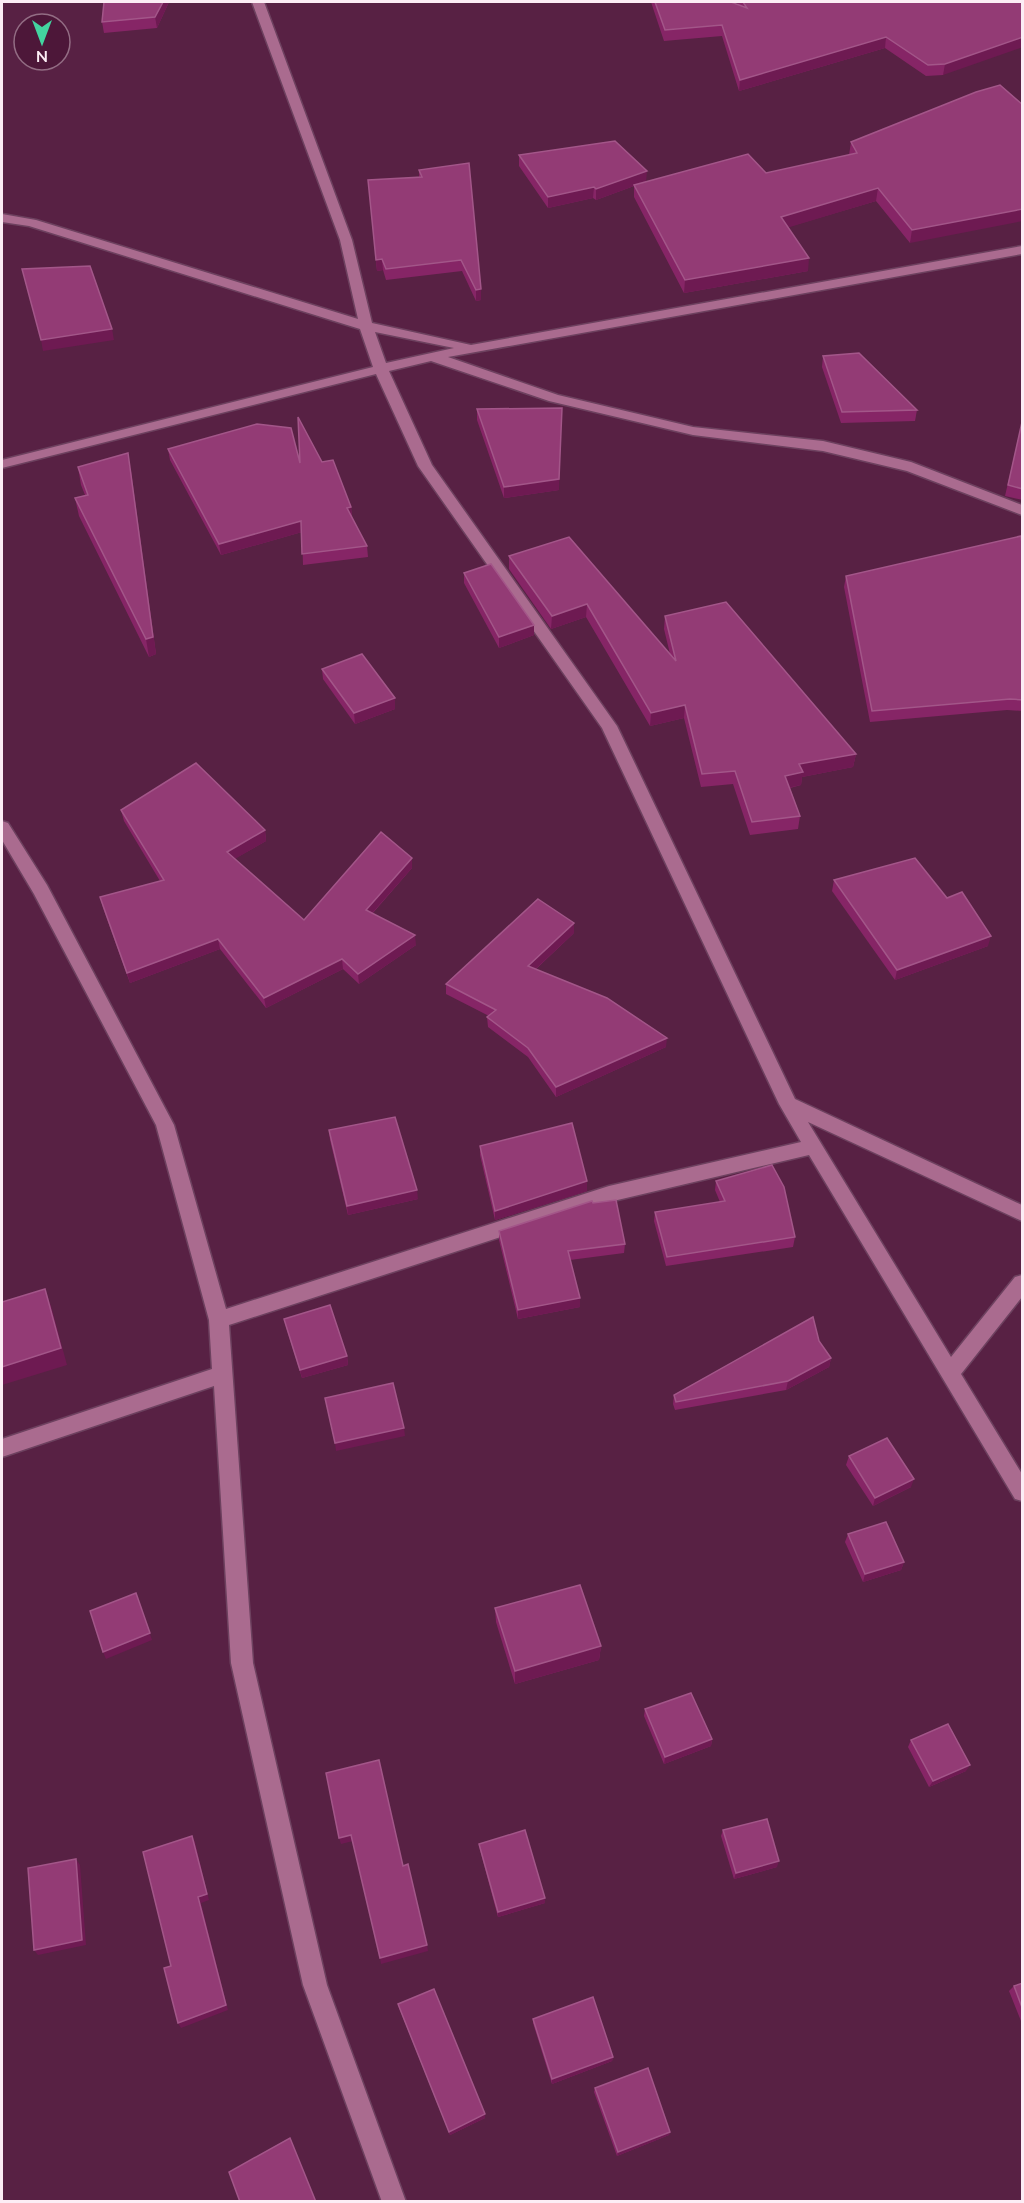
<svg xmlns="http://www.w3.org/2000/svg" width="1024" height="2203" viewBox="0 0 1024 2203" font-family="Mulish,sans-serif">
<rect width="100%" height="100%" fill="#582144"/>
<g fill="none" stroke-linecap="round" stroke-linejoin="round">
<g stroke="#6d415f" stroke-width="3">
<path id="minor" d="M 252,2 L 264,2 L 352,240 L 372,323 L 471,345 L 1022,246 L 1022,254 L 448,357 L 558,395 L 693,427 L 823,441 L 911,462 L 1022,505 L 1022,515 L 907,471 L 823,451 L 693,435 L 549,401 L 431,361 L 389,371 L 432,465 L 617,726 L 795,1099 L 1022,1205 L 1022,1221 L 808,1122 L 951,1357 L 1015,1277 L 1022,1275 L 1022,1297 L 961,1374 L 1022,1474 L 1022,1501 L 1015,1499 L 809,1155 L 609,1202 L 229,1325 L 253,1663 L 327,1985 L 406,2202 L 382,2202 L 303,1985 L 231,1663 L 214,1386 L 2,1457 L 2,1439 L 212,1369 L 209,1320 L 156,1125 L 34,894 L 2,840 L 2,821 L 8,823 L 47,885 L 174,1125 L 226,1309 L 609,1186 L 801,1142 L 779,1104 L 602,728 L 418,466 L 376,374 L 2,468 L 2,460 L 373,367 L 360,329 L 29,226 L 2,222 L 2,214 L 36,220 L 358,319 L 340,240 ZM 375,332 L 454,348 L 386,363 Z"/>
</g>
<use href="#minor" fill="#aa6b8f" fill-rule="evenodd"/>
</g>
<g fill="#862566">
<path d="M 169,2 L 157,28 L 104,33 L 102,22 Z"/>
<path d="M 651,2 L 731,2 L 738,5 L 737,2 L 1023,2 L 943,75 L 926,76 L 885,48 L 739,91 L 722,36 L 664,41 Z"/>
<path d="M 976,92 L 910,243 L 876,201 L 788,227 L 808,271 L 684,293 L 634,197 L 634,186 L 596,200 L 593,198 L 548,208 L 519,166 L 519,155 L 646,181 L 766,173 L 849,155 L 851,142 Z"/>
<path d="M 419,170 L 481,300 L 476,301 L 462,271 L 386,280 L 383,270 L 377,271 L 369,191 L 419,177 Z"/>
<path d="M 823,356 L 917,410 L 915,421 L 841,423 L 822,367 Z"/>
<path d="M 477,409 L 559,490 L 504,498 L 477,420 Z"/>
<path d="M 1022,422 L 1023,422 L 1023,500 L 1005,496 Z"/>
<path d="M 168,449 L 300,463 L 322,462 L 351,507 L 352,517 L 367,546 L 368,557 L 303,565 L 302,532 L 221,555 L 170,460 Z"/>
<path d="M 78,467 L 131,471 L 156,654 L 149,657 L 79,516 L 75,498 L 85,495 L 81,485 Z"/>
<path d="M 1023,551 L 1023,711 L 1007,710 L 870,722 L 844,587 L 846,576 Z"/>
<path d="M 509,556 L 670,654 L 664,629 L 665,616 L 856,754 L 853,767 L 802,777 L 801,785 L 790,788 L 800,816 L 798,829 L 750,835 L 733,784 L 701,787 L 684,718 L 650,726 L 586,617 L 551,629 L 509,569 Z"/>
<path d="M 464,573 L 534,625 L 534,635 L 499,648 L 464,583 Z"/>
<path d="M 322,669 L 395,709 L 355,724 L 323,679 Z"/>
<path d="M 121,810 L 265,830 L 266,841 L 234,859 L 304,920 L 412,858 L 412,868 L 372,914 L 416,945 L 359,984 L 343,969 L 266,1008 L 220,949 L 130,983 L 103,908 L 100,897 L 160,881 L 124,821 Z"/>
<path d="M 834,880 L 947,898 L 988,946 L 895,980 L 832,891 Z"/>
<path d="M 574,933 L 536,969 L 666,1047 L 556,1097 L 528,1057 L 488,1027 L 487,1017 L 489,1016 L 446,994 L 446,984 Z"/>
<path d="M 329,1130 L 418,1199 L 348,1215 L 330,1140 Z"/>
<path d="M 480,1146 L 587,1191 L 495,1220 L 480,1155 Z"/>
<path d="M 716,1181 L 795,1237 L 793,1247 L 666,1266 L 654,1221 L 655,1212 L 720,1202 L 715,1190 Z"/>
<path d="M 593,1203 L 625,1244 L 624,1253 L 570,1260 L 580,1298 L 580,1307 L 518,1319 L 499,1240 L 499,1231 Z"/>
<path d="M 284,1319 L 347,1356 L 348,1365 L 302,1378 L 286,1327 Z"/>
<path d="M 819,1341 L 831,1358 L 829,1367 L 786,1390 L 675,1410 L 673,1404 L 674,1395 Z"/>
<path d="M 849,1456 L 911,1487 L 873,1506 L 846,1465 Z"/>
<path d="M 848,1534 L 904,1562 L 901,1570 L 863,1582 L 845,1542 Z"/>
<path d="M 495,1608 L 601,1646 L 599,1660 L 515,1684 L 496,1622 Z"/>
<path d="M 645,1709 L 712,1739 L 711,1746 L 664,1764 L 644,1716 Z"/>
<path d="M 911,1740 L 966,1771 L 929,1787 L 908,1747 Z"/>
<path d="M 723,1830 L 777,1867 L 734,1879 L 721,1836 Z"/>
<path d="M 479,1844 L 545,1903 L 498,1917 L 480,1850 Z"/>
<path d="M 1023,1983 L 1023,2026 L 1009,1991 L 1014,1986 Z"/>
<path d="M 398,2004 L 485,2114 L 485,2118 L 450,2135 L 399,2008 Z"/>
<path d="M 533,2019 L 613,2057 L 612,2061 L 552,2084 L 533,2023 Z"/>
<path d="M 595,2088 L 670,2132 L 669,2135 L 617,2156 L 594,2092 Z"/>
</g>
<g fill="#6e1a52">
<path d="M 163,2 L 169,2 L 157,28 L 155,17 Z"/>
<path d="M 886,37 L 885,48 L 739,91 L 740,80 Z"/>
<path d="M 1023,37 L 1023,47 L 943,75 L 945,64 Z"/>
<path d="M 647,171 L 646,182 L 634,185 L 634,186 L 596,200 L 596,189 Z"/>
<path d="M 594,187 L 593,198 L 548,208 L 548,197 Z"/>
<path d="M 878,188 L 876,201 L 780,230 L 781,217 Z"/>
<path d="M 1023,209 L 1023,221 L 910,243 L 912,230 Z"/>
<path d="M 809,258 L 808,271 L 684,293 L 685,280 Z"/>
<path d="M 382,259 L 383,270 L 377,271 L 376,260 Z"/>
<path d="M 481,289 L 481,300 L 476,301 L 476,290 Z"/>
<path d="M 112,329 L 114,340 L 43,351 L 41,340 Z"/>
<path d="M 561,419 L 559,490 L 504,498 L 504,487 Z"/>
<path d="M 128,453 L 156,654 L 149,657 L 146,639 Z"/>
<path d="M 351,507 L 352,518 L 347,508 Z"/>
<path d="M 301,521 L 302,532 L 221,555 L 219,544 Z"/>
<path d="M 587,604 L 586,617 L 551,629 L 552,616 Z"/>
<path d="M 534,625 L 534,635 L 499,648 L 499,637 Z"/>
<path d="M 395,698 L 395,709 L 355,724 L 354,713 Z"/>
<path d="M 685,705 L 684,718 L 650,726 L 651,713 Z"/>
<path d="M 856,754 L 853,767 L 802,777 L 801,785 L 783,789 L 785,776 L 799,764 Z"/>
<path d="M 265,830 L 266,841 L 228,863 L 227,852 Z"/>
<path d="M 412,858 L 412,868 L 366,920 L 366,910 Z"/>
<path d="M 574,923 L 574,933 L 528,976 L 528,966 Z"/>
<path d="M 415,935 L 416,945 L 359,984 L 358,974 Z"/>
<path d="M 991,936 L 988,946 L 895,980 L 897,970 Z"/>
<path d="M 218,939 L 220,949 L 130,983 L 127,973 Z"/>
<path d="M 342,959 L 343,969 L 266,1008 L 264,998 Z"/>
<path d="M 667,1038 L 666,1047 L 556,1097 L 556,1087 Z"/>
<path d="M 587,1181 L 587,1191 L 495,1220 L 495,1211 Z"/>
<path d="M 417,1190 L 418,1199 L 348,1215 L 347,1206 Z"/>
<path d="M 45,1289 L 51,1306 L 67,1365 L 2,1385 L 2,1367 Z"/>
<path d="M 580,1298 L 580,1307 L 518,1319 L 518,1310 Z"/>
<path d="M 347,1356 L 348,1365 L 302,1378 L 300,1370 Z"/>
<path d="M 831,1358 L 829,1367 L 786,1390 L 788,1381 Z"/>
<path d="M 404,1428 L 405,1436 L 336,1451 L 335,1443 Z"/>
<path d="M 914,1479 L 911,1487 L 873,1506 L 875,1498 Z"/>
<path d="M 904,1562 L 901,1570 L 863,1582 L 865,1574 Z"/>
<path d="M 136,1593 L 152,1640 L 106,1659 L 103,1652 Z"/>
<path d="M 601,1646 L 599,1660 L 515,1684 L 515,1671 Z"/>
<path d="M 712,1739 L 711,1746 L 664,1764 L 665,1757 Z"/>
<path d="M 970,1765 L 966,1771 L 929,1787 L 933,1781 Z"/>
<path d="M 351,1835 L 353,1841 L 341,1844 L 339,1838 Z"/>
<path d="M 192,1836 L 195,1842 L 209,1900 L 201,1903 L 228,2010 L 181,2028 L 178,2023 L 198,1897 Z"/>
<path d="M 76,1859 L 80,1865 L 86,1945 L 38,1955 L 34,1950 Z"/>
<path d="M 779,1861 L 777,1867 L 734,1879 L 736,1873 Z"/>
<path d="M 545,1898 L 545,1903 L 498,1917 L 498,1912 Z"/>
<path d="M 427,1945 L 428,1951 L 381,1964 L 380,1958 Z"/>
<path d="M 613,2057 L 612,2061 L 552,2084 L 552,2079 Z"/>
<path d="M 485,2114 L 485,2118 L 450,2135 L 449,2132 Z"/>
<path d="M 670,2132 L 669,2135 L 617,2156 L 618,2152 Z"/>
</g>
<g fill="#933b75" stroke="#a35689" stroke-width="1.5">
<path d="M 104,2 L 163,2 L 155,17 L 102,22 Z"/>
<path d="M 655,2 L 731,2 L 747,8 L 743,2 L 1023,2 L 1023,37 L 945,64 L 928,65 L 886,37 L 740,80 L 722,25 L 665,30 Z"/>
<path d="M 1000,85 L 1023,105 L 1023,209 L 912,230 L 878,188 L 781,217 L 809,258 L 685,280 L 634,185 L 748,154 L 766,173 L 857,153 L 851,142 L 976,92 Z"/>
<path d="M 615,141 L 647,171 L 596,189 L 594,187 L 548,197 L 519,155 Z"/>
<path d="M 469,163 L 481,289 L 476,290 L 461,260 L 386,269 L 382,259 L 376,260 L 368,180 L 422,177 L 419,170 Z"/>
<path d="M 90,266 L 112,329 L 41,340 L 22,269 Z"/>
<path d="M 859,353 L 917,410 L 842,412 L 823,356 Z"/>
<path d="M 562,408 L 559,479 L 504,487 L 477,409 Z"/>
<path d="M 298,417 L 322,462 L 333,460 L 351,507 L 347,508 L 367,546 L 302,554 L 301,521 L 219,544 L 168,449 L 257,424 L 291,428 L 300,463 Z"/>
<path d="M 1022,422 L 1023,422 L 1023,489 L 1008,485 Z"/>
<path d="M 128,453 L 153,637 L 146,639 L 75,498 L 88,495 L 78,467 Z"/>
<path d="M 1021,536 L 1023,551 L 1023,700 L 1010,699 L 872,711 L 846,576 Z"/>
<path d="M 569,537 L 676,661 L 665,616 L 726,602 L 856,754 L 799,764 L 803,772 L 785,776 L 800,816 L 752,822 L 735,771 L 702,774 L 685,705 L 651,713 L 587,604 L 552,616 L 509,556 Z"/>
<path d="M 491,564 L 534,625 L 499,637 L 464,573 Z"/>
<path d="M 362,654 L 395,698 L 354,713 L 322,669 Z"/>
<path d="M 196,763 L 265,830 L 227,852 L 304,920 L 381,832 L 412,858 L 366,910 L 415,935 L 358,974 L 342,959 L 264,998 L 218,939 L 127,973 L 100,897 L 164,880 L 121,810 Z"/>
<path d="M 915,858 L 947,898 L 962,892 L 991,936 L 897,970 L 834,880 Z"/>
<path d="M 538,899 L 574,923 L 528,966 L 607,998 L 667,1038 L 556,1087 L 528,1048 L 487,1017 L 496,1010 L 446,984 Z"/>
<path d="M 395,1117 L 417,1190 L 347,1206 L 329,1130 Z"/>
<path d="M 572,1123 L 587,1181 L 495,1211 L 480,1146 Z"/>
<path d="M 772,1165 L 784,1187 L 795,1237 L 667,1257 L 655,1212 L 725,1201 L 716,1181 Z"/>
<path d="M 616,1200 L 625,1244 L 568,1251 L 580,1298 L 518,1310 L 499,1231 L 592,1201 L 593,1203 Z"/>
<path d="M 45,1289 L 61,1348 L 2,1367 L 2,1302 Z"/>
<path d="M 330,1305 L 347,1356 L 300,1370 L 284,1319 Z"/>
<path d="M 813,1317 L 819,1341 L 831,1358 L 788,1381 L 676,1402 L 674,1395 Z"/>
<path d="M 393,1383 L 404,1428 L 335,1443 L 325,1398 Z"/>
<path d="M 887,1438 L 914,1479 L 875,1498 L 849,1456 Z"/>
<path d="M 886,1522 L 904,1562 L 865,1574 L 848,1534 Z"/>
<path d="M 580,1585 L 601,1646 L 515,1671 L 495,1608 Z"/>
<path d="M 136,1593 L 150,1633 L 103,1652 L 90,1611 Z"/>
<path d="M 691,1693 L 712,1739 L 665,1757 L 645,1709 Z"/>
<path d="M 948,1724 L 970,1765 L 933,1781 L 911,1740 Z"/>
<path d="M 379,1760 L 403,1866 L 408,1864 L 427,1945 L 380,1958 L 351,1835 L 339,1838 L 326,1773 Z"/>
<path d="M 767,1819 L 779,1861 L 736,1873 L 723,1830 Z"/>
<path d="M 525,1830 L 545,1898 L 498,1912 L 479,1844 Z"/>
<path d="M 192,1836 L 207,1894 L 198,1897 L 226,2005 L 178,2023 L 164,1968 L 171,1966 L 143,1852 Z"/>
<path d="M 76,1859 L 82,1940 L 34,1950 L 28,1868 Z"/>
<path d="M 1023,1983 L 1023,2010 L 1014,1986 Z"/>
<path d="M 434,1989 L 485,2114 L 449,2132 L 398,2004 Z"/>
<path d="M 593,1997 L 613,2057 L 552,2079 L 533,2019 Z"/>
<path d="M 648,2068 L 670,2132 L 618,2152 L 595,2088 Z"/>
<path d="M 290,2138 L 316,2202 L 240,2202 L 229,2172 Z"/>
</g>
<rect width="1024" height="2203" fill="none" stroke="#fcedf5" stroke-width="6"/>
<g transform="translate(42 42) rotate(180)"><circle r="28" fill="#4d1739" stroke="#936d84" stroke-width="1.5"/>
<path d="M0-4.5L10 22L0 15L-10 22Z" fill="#43d4a0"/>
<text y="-9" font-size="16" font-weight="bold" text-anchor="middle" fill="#fcedf5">N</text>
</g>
</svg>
